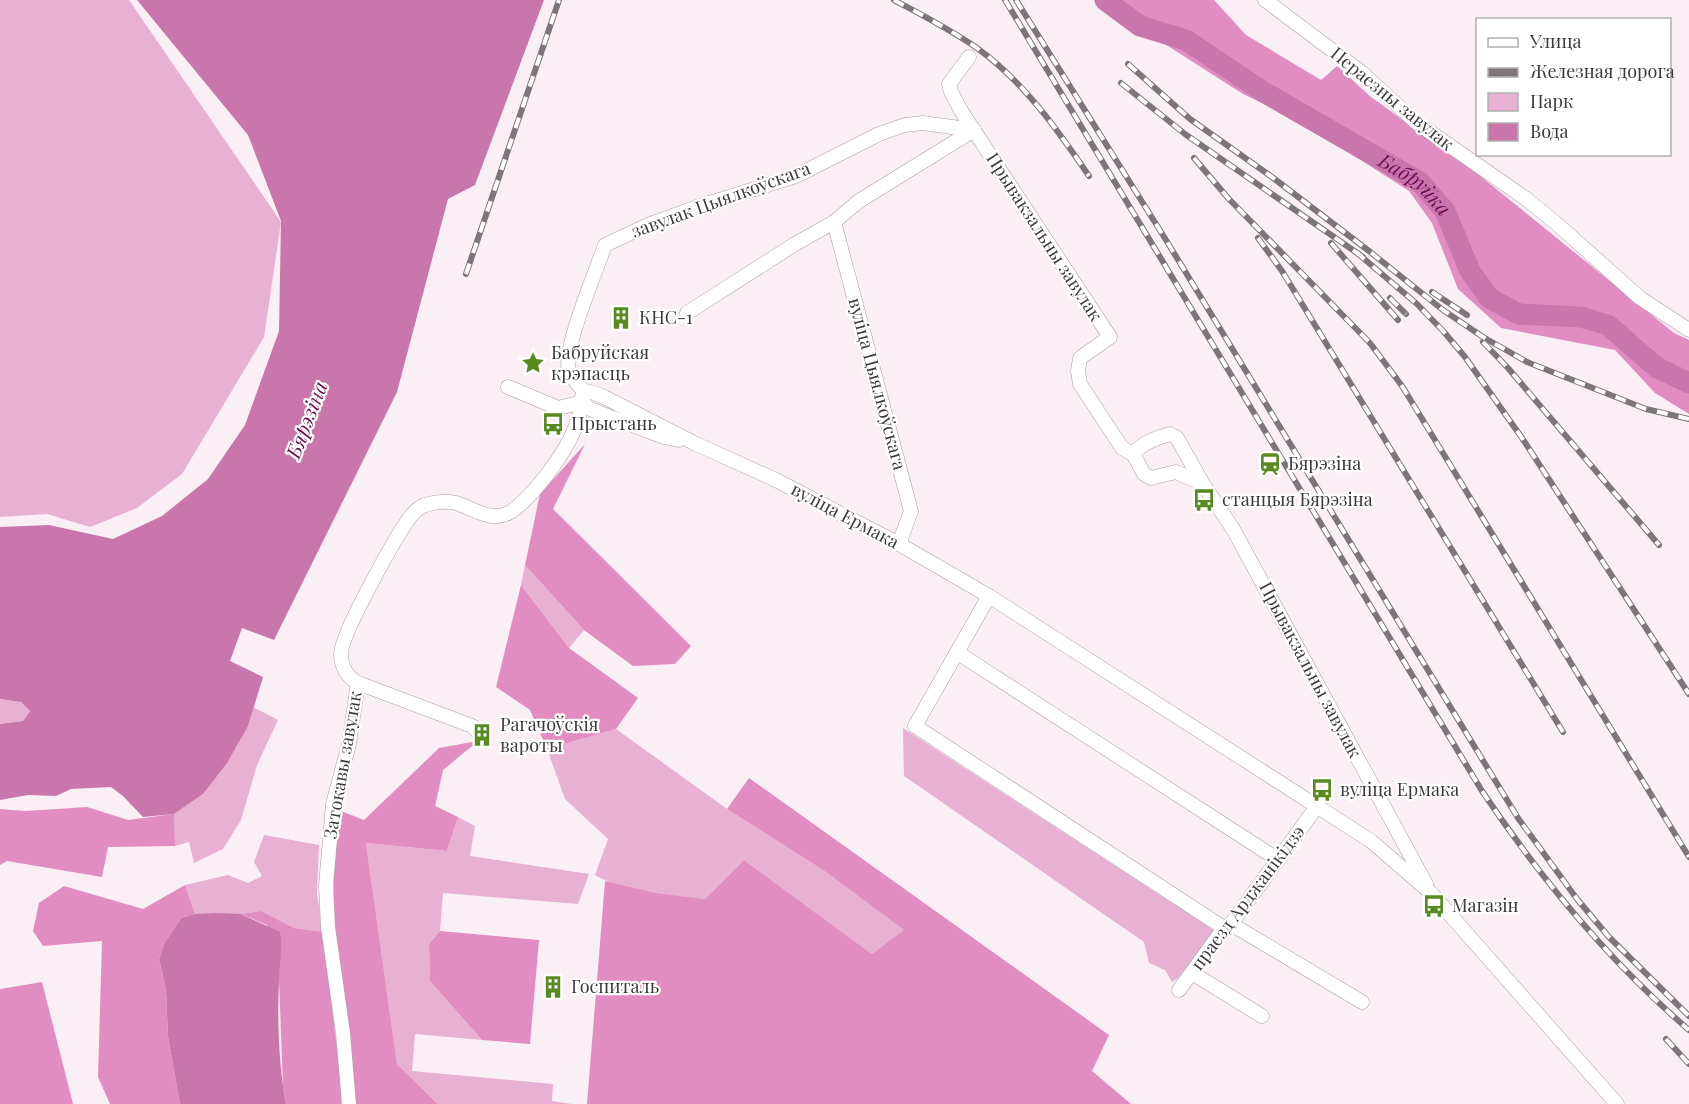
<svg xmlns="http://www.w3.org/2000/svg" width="1689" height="1104" viewBox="0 0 1689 1104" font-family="'Playfair Display',serif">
<rect width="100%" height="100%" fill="#faeff5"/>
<g fill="#e8b0d2">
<path d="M 0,0 L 129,0 L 281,222 L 264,337 L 182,474 L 137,508 L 90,527 L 47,514 L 0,517 Z"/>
<path d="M 525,565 L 584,630 L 569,648 L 521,585 Z"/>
<path d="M 0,699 L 21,702 L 30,711 L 23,721 L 0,724 Z"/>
<path d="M 253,707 L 278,720 L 257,765 L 241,820 L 223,849 L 194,863 L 189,842 L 175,846 L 174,814 L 203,794 L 248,726 Z"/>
<path d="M 903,728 L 1215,931 L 1178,978 L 1172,982 L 1165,970 L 1149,963 L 1144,942 L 904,776 Z"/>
<path d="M 616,729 L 727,809 L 826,872 L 905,930 L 872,954 L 744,860 L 705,899 C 670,895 626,893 595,875 L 608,839 L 565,799 L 547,749 Z"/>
<path d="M 458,817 L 475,826 L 470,856 L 589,874 L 578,904 L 443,893 L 440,931 L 429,944 L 430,981 L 482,1040 L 415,1034 L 412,1071 L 553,1084 L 552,1101 L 572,1104 L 438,1104 L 397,1064 L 366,843 L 447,851 Z"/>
<path d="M 264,835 L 319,845 L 317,893 L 323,932 L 294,928 L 261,911 L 241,914 L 195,914 L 185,885 L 228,875 L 248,883 L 262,876 L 254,862 Z"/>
</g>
<g fill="#e18dc2">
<path d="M 1096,0 L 1214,0 L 1246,35 L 1321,80 L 1337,66 L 1371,97 L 1479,175 L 1674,333 L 1689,340 L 1689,414 L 1655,393 L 1615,350 L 1501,328 L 1458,289 L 1432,223 L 1409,191 L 1302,122 L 1243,94 Z"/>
<path d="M 585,444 L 553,509 L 691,646 L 675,664 L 633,666 L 584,630 L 525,565 L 540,494 Z"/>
<path d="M 521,585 L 569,648 L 638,698 L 616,729 L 547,749 L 530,710 L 496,687 Z"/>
<path d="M 483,740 L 472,746 L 443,770 L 435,806 L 458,817 L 447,851 L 366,843 L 397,1064 L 438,1104 L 355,1104 L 334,923 L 334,865 L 341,811 L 364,820 L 439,748 Z"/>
<path d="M 749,778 L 1109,1035 L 1092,1071 L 1131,1104 L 587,1104 L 605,881 L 655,893 L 705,899 L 744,860 L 872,954 L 904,930 L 826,872 L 727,809 Z"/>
<path d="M 87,807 L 128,820 L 174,814 L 175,846 L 108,847 L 102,877 L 7,861 L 0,865 L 0,809 L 26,811 Z"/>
<path d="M 185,885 L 195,914 L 181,918 L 164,944 L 159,959 L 166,990 L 168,1037 L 180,1104 L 110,1104 L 98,1077 L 102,941 L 43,946 L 33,931 L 39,903 L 64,886 L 143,909 Z"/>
<path d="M 261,911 L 294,928 L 323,932 L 341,1082 L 341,1104 L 286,1104 L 283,1087 L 279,980 L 267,925 L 241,914 Z"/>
<path d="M 440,931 L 539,940 L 530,1044 L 482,1040 L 430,981 L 429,944 Z"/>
<path d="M 42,982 L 73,1104 L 0,1104 L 0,989 Z"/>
</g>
<g fill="#c876ab">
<path d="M 137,0 L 544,0 L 475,185 L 448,199 L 397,392 L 274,640 L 242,628 L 230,661 L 263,677 L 248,726 L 227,763 L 203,794 L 174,814 L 143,817 L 123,796 L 111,787 L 71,789 L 56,796 L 28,795 L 0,800 L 0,724 L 23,721 L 30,711 L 21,702 L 0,699 L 0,527 L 49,525 L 113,539 L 162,516 L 208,479 L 245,425 L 279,331 L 281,221 L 248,135 Z"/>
<path d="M 217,913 L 241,914 L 280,932 C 283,949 279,965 279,983 C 277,1019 279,1068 286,1104 L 180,1104 L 168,1037 L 166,990 L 159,959 L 164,944 L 181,918 L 195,914 Z"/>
</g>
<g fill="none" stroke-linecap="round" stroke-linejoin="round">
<path stroke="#c876ab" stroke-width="21" id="s1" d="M 1105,0 L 1140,26 L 1186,40 L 1262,91 L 1420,182 L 1445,211 L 1470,271 L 1489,298 L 1519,314 L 1581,317 L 1608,325 L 1656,367 L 1689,383"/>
<g stroke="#a99fa5" stroke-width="15">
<g id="minor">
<path d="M 1265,0 L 1361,72 L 1417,123 L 1525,198 L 1557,224 L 1640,298 L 1689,330"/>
<path d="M 969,57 L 949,84 L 951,92 L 963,114 L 1110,337 L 1080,358 L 1078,371 L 1080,384 L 1122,448 L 1133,454"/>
<path d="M 834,222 L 911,511 L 899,544"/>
<path d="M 687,313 L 795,244 L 834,222 L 859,201 L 974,130"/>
<path d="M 586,393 L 591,392 L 600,395 L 696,444 L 776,480 L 899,544 L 989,596 L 1371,841 L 1430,892 L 1617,1104"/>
<path d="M 586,393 C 580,387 572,379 569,371 C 562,350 597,269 605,245 L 650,224 L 697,207 L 796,176 L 879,134 L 905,125 L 923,123 L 974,130"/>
<path d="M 582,397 L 583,402 L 588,408 L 600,413 L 664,437 L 679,440"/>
<path d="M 1203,484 L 1176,472 L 1151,478 L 1144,474 L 1133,454 C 1142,443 1156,438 1170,434 L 1177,438 L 1203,484 L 1233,529 L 1426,884"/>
<path d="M 989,596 L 915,726 L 1224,928"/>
<path d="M 958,653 L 1277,859"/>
<path d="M 358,683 L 472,726 L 480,734"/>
<path d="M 1231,924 L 1362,1002"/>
<path d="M 1192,973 L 1262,1016"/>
<path d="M 1179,990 L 1224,928 L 1231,924 L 1318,805"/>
<path d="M 349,1104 L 343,1033 L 328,927 L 326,886 L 333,804 L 349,744 L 358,683 C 347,677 341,666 341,654 C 340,636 397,534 411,516 C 415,511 418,508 425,505 C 434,502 446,501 456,503 C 475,509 492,524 512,511 C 534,495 565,454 575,428 C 578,420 581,411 583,402 L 558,408 L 508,387"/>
</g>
</g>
<use href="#minor" stroke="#fff" stroke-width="14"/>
<g stroke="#7c767a" stroke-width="6">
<g id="rail">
<path d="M 894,0 C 922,15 951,30 977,48 C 1024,82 1057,129 1089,176"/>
<path d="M 1005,0 L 1482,791 C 1541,879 1609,961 1689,1030"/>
<path d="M 1016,0 L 1166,240 L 1518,818 L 1577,899 L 1609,937 L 1689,1016"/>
<path d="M 1128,64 L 1190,119 L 1272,177 L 1369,251 L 1443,310 L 1483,337 L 1527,362 L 1646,409 L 1689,419"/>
<path d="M 1121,83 L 1185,134 L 1363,257"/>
<path d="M 1194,158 L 1228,198 L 1370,343 L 1402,386 L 1421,417 L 1689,857"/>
<path d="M 1258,238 L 1282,271 L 1563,732"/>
<path d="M 1331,243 L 1398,320"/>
<path d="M 1356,252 L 1417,304 L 1444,332 L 1465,357 L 1522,438 L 1689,694"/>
<path d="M 466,274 L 559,0"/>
<path d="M 1432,292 L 1467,315"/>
<path d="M 1390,298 L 1406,314"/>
<path d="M 1483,342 L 1508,368 L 1659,545"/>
<path d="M 1666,1039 L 1689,1064"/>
</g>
</g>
<use href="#rail" stroke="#fff" stroke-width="4" stroke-dasharray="11" stroke-linecap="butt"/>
</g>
<defs>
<g id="building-bare" transform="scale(1.8)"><path d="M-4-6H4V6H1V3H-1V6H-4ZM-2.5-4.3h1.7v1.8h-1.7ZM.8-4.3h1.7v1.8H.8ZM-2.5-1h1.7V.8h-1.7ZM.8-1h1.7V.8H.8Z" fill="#588a1f" stroke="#fff" stroke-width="2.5" paint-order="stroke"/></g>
<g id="sight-bare" transform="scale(1.8)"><path d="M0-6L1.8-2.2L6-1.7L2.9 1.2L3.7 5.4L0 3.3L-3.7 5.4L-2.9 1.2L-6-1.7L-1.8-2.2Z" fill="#588a1f" stroke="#fff" stroke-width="2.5" paint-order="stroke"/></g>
<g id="bus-bare" transform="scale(1.8)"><path d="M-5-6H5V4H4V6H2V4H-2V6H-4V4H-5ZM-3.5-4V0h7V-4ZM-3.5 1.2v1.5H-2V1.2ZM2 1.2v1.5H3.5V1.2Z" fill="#588a1f" stroke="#fff" stroke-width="2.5" paint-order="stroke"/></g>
<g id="station-bare" transform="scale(1.8)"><path d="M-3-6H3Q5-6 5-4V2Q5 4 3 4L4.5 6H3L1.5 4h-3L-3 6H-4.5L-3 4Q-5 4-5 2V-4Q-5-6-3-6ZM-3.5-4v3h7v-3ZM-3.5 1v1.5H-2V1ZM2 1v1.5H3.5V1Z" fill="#588a1f" stroke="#fff" stroke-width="2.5" paint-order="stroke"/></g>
</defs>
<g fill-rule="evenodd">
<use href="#building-bare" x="621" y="318"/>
<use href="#sight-bare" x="533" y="363"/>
<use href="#bus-bare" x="553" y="424"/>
<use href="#station-bare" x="1270" y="464"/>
<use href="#bus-bare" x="1204" y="500"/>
<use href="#building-bare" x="482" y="735"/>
<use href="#bus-bare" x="1322" y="790"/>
<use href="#bus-bare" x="1434" y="906"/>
<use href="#building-bare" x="553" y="987"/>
</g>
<g text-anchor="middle" stroke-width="4.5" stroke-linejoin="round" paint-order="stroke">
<g font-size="18" fill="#3d393c" stroke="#fff">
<text transform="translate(1392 99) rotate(39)" y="6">Пераезны завулак</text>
<text transform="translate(721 200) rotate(-20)" y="6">завулак Цыялкоўскага</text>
<text transform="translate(1044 237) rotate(57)" y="6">Прывакзальны завулак</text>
<text transform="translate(877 384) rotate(75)" y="6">вуліца Цыялкоўскага</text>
<text transform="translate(845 516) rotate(28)" y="6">вуліца Ермака</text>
<text transform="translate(1310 670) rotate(62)" y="6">Прывакзальны завулак</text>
<text transform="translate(343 765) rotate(-80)" y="6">Затокавы завулак</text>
<text transform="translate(1248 898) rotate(-53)" y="6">праезд Арджанікідзэ</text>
</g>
<g font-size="18" fill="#3d393c" stroke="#fff" text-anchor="start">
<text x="639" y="324">КНС-1</text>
<text x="551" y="359">Бабруйская<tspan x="551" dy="21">крэпасць</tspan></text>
<text x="571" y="430">Прыстань</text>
<text x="1288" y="470">Бярэзіна</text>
<text x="1222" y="506">станцыя Бярэзіна</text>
<text x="500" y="731">Рагачоўскія<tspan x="500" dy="21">вароты</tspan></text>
<text x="1340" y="796">вуліца Ермака</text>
<text x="1452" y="912">Магазін</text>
<text x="571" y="993">Госпиталь</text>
</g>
<g font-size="20" font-style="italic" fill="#700a56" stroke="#fff">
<text dy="7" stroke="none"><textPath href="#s1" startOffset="363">Бабруйка</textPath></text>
<text transform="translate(307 420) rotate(-69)" y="7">Бярэзіна</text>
</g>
</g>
<rect x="1476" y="18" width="195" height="138" fill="#ffffff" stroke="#b1b0b1" stroke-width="1.5"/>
<rect x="1488" y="38" width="30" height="9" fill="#ffffff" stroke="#b1b0b1" stroke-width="1.5"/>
<text x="1530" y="48" font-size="18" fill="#3d393c">Улица</text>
<rect x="1488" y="68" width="30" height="9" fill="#7c767a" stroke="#b1b0b1" stroke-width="1.5"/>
<text x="1530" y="78" font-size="18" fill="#3d393c">Железная дорога</text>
<rect x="1488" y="93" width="30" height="18" fill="#e8b0d2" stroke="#b1b0b1" stroke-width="1.5"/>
<text x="1530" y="108" font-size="18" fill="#3d393c">Парк</text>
<rect x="1488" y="123" width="30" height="18" fill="#c876ab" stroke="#b1b0b1" stroke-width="1.5"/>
<text x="1530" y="138" font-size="18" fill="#3d393c">Вода</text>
</svg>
